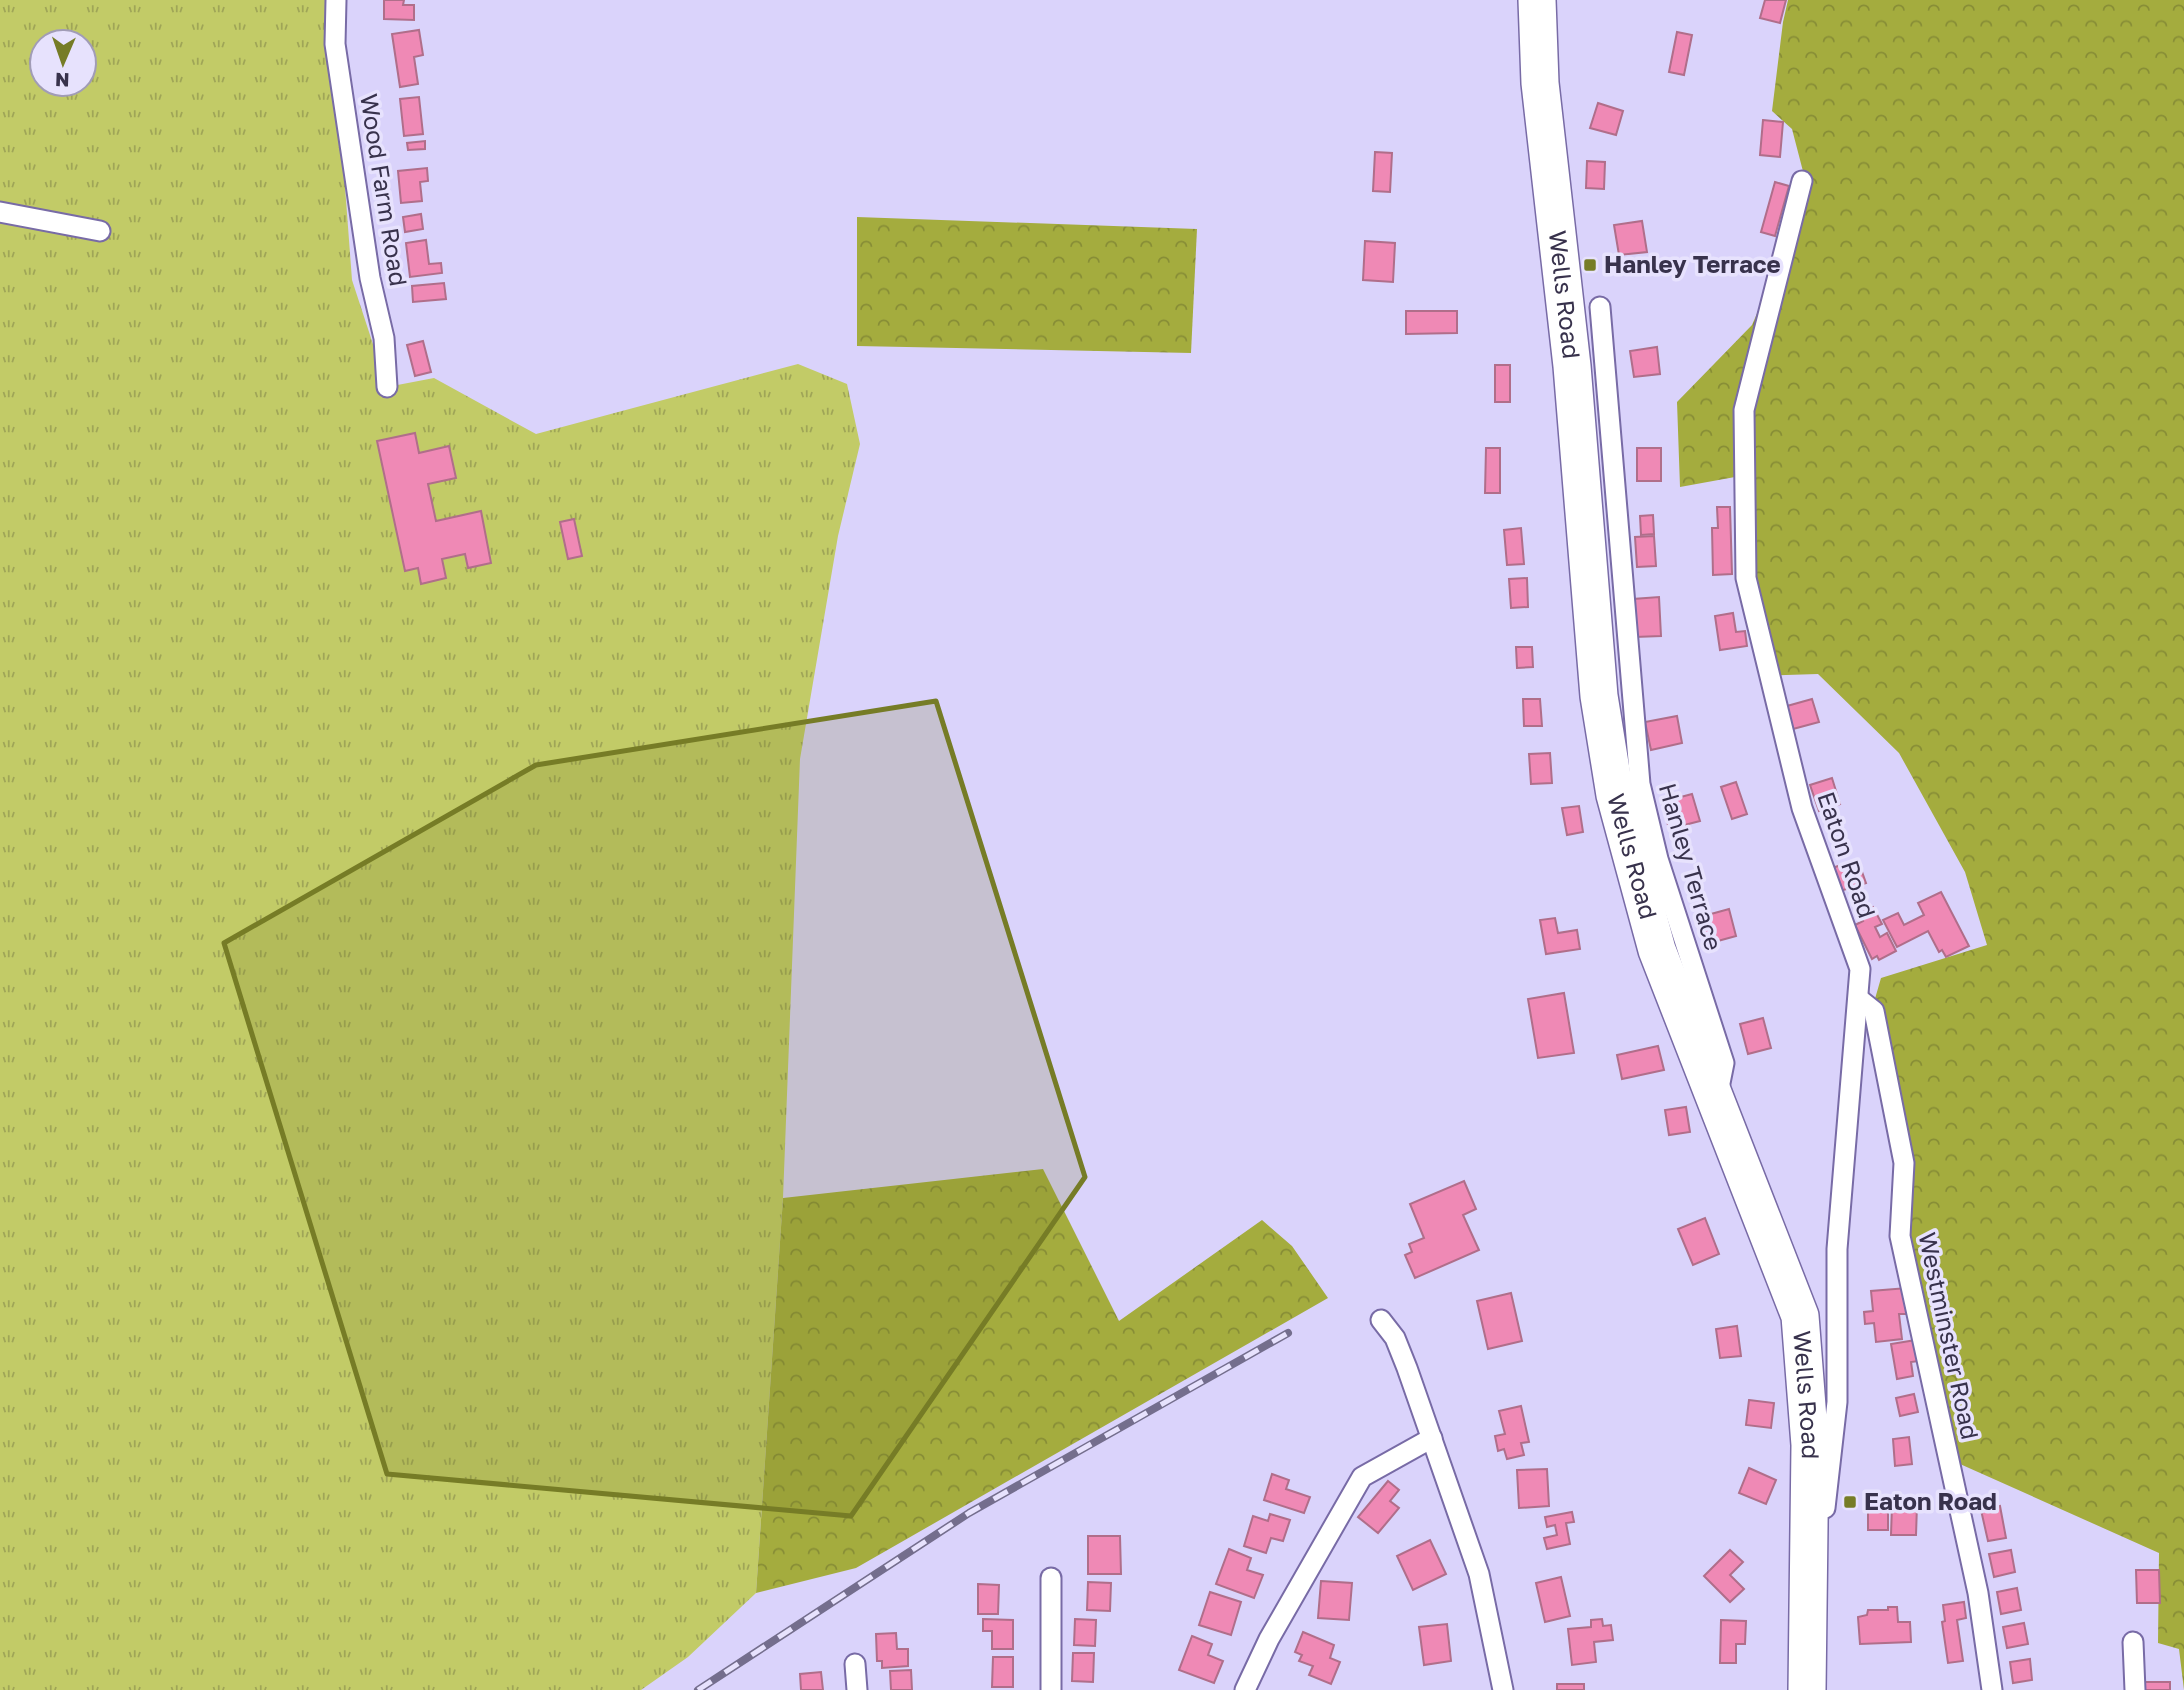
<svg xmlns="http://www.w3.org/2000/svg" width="2184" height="1690" viewBox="0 0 2184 1690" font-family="'Golos Text',sans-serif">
<defs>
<pattern id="grass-tufts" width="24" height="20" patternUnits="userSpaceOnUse" patternTransform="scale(1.75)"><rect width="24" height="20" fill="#c2cb67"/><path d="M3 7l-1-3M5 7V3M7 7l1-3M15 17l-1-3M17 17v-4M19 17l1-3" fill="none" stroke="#9fa557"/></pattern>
<pattern id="forest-crowns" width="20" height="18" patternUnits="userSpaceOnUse" patternTransform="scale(1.75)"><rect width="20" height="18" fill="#a4ac3e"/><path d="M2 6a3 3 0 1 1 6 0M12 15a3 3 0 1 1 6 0" fill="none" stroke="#878d36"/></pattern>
</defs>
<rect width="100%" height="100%" fill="#dad3fb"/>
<path fill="url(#grass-tufts)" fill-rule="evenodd" d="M 0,0 L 337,0 L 340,120 L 352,280 L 387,387 L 434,378 L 536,434 L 798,364 L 847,384 L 860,444 L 838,536 L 800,759 L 783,1198 L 756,1593 L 688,1657 L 641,1690 L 0,1690 ZM 42,42 L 84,42 L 84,84 L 42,84 Z"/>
<g fill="url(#forest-crowns)">
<path d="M 1788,0 L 2184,0 L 2184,1690 L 2179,1649 L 2158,1643 L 2159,1553 L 1951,1460 L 1868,1023 L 1881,978 L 1987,945 L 1965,872 L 1899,753 L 1818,674 L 1759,676 L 1737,539 L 1735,477 L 1680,487 L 1677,402 L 1752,325 L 1811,188 L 1805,179 L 1792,129 L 1772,111 L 1783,22 Z"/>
<path d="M 857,217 L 1197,229 L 1191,353 L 857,346 Z"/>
<path d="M 1043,1169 L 1119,1321 L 1262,1220 L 1292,1246 L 1328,1298 L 856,1568 L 756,1593 L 783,1198 Z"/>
</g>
<g fill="#ef89b5" stroke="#b06e8a" stroke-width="2">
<path d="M 384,0 L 404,0 L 403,5 L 414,5 L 414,20 L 384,19 Z"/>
<path d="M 1765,0 L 1786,0 L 1780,23 L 1760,18 Z"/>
<path d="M 419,30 L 423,55 L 414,57 L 418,84 L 400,87 L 392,34 Z"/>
<path d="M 1677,32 L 1692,35 L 1684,75 L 1669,72 Z"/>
<path d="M 419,97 L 423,134 L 404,136 L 400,99 Z"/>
<path d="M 1598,103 L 1623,111 L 1616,135 L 1590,128 Z"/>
<path d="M 1763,120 L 1783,122 L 1780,157 L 1760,155 Z"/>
<path d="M 425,141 L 425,149 L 408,150 L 407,143 Z"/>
<path d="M 1375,152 L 1392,153 L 1390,192 L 1373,191 Z"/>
<path d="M 1587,161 L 1605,162 L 1604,189 L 1586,188 Z"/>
<path d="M 427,168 L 428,181 L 420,182 L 422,201 L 401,203 L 398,171 Z"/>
<path d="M 1775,182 L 1789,186 L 1775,236 L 1761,232 Z"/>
<path d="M 421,214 L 423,229 L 405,232 L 403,217 Z"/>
<path d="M 1642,221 L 1647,252 L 1619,255 L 1614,225 Z"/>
<path d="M 426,240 L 429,264 L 441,263 L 442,273 L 410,277 L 406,243 Z"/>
<path d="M 1365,241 L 1395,243 L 1393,282 L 1363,280 Z"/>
<path d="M 444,283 L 446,299 L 413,302 L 412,286 Z"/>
<path d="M 1406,311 L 1457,311 L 1457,333 L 1406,334 Z"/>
<path d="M 423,341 L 431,372 L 415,376 L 407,345 Z"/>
<path d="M 1657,347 L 1660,374 L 1634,377 L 1630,351 Z"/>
<rect x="1495" y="365" width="15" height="37"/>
<path d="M 415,433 L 419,453 L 449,446 L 456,478 L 428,484 L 436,521 L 481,511 L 491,563 L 468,568 L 465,554 L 442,559 L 446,578 L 421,584 L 418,568 L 405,571 L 377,441 Z"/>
<path d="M 1486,448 L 1500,448 L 1500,493 L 1485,493 Z"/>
<rect x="1637" y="448" width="24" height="33"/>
<path d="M 1717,507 L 1730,507 L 1732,574 L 1713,575 L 1712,528 L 1718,528 Z"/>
<path d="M 1653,515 L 1654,534 L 1641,535 L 1640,516 Z"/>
<path d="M 574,519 L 582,556 L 568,559 L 560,522 Z"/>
<path d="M 1521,528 L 1524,564 L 1507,565 L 1504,530 Z"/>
<path d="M 1654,536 L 1656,566 L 1637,567 L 1635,537 Z"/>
<path d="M 1527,578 L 1528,607 L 1511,608 L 1509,579 Z"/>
<path d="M 1659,597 L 1661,636 L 1635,637 L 1633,599 Z"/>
<path d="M 1733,613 L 1736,632 L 1745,631 L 1747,646 L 1720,650 L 1715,616 Z"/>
<path d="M 1516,647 L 1532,647 L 1533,667 L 1517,668 Z"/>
<path d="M 1523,699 L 1540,699 L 1542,726 L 1524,726 Z"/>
<path d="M 1812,699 L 1819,722 L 1793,729 L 1787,706 Z"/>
<path d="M 1677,716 L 1682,743 L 1651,750 L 1645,722 Z"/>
<path d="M 1550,753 L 1552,783 L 1531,784 L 1529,754 Z"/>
<path d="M 1832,778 L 1840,804 L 1819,811 L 1810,785 Z"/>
<path d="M 1736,782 L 1747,814 L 1732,819 L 1721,787 Z"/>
<path d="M 1692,794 L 1700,821 L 1669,829 L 1662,802 Z"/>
<path d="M 1579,806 L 1583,832 L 1567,835 L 1562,808 Z"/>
<path d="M 1851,862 L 1855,871 L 1861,869 L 1866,883 L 1840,891 L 1832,868 Z"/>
<path d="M 1941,892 L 1969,946 L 1946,957 L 1942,950 L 1939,952 L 1928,931 L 1897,947 L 1883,920 L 1898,913 L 1904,925 L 1924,915 L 1918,903 Z"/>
<path d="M 1873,907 L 1882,924 L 1875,927 L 1880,937 L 1887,933 L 1896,951 L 1879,960 L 1877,956 L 1872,959 L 1855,925 L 1863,921 L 1859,914 Z"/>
<path d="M 1729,909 L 1736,936 L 1707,944 L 1700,917 Z"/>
<path d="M 1555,918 L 1558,933 L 1577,930 L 1580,949 L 1546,954 L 1540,920 Z"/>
<path d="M 1564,993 L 1574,1053 L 1538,1058 L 1528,999 Z"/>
<path d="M 1763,1018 L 1771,1048 L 1748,1054 L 1740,1024 Z"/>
<path d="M 1658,1046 L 1664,1070 L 1622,1079 L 1617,1055 Z"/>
<path d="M 1686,1107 L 1690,1132 L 1669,1135 L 1665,1110 Z"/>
<path d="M 1464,1181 L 1476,1209 L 1463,1215 L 1479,1250 L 1415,1278 L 1405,1255 L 1412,1252 L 1409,1244 L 1424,1238 L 1410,1204 Z"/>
<path d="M 1705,1218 L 1719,1254 L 1693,1265 L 1678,1229 Z"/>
<path d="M 1907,1288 L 1909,1314 L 1899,1314 L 1902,1339 L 1876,1342 L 1874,1323 L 1865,1324 L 1864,1312 L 1873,1311 L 1871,1291 Z"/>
<path d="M 1511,1293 L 1522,1341 L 1488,1349 L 1477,1301 Z"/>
<path d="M 1737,1326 L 1741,1356 L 1720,1358 L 1716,1329 Z"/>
<path d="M 1916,1340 L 1919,1361 L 1911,1362 L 1913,1376 L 1897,1379 L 1891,1344 Z"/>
<path d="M 1914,1394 L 1918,1412 L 1900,1416 L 1896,1398 Z"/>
<path d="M 1749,1400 L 1774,1403 L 1771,1428 L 1746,1425 Z"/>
<path d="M 1521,1406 L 1529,1442 L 1521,1443 L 1524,1455 L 1507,1459 L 1504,1449 L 1498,1451 L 1495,1436 L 1505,1434 L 1499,1411 Z"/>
<path d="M 1909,1437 L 1912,1464 L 1895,1466 L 1893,1439 Z"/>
<path d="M 1749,1468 L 1776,1480 L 1766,1504 L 1739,1493 Z"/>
<path d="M 1547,1469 L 1549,1506 L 1519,1508 L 1517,1470 Z"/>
<path d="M 1272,1474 L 1289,1480 L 1286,1489 L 1310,1497 L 1304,1513 L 1264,1500 Z"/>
<path d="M 1388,1481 L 1399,1490 L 1390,1501 L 1399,1508 L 1378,1533 L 1358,1517 Z"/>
<rect x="1868" y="1504" width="20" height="26"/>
<path d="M 1892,1505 L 1917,1505 L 1916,1535 L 1891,1535 Z"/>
<path d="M 2000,1506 L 2006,1538 L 1988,1541 L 1981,1510 Z"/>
<path d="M 1572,1512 L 1574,1522 L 1566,1523 L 1570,1544 L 1547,1549 L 1544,1538 L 1557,1535 L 1555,1525 L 1547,1527 L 1545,1517 Z"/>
<path d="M 1270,1514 L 1290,1520 L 1283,1541 L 1271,1538 L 1266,1553 L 1244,1546 L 1253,1516 L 1268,1521 Z"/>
<path d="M 1088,1536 L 1120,1536 L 1121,1574 L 1088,1574 Z"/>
<path d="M 1430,1540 L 1446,1574 L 1413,1590 L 1397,1556 Z"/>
<path d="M 1229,1549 L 1251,1558 L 1247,1570 L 1263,1575 L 1254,1598 L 1216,1584 Z"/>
<path d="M 1730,1550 L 1743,1562 L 1730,1575 L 1744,1589 L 1730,1602 L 1704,1576 Z"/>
<path d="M 2011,1550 L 2015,1572 L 1994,1577 L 1989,1554 Z"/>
<path d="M 2136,1570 L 2159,1570 L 2160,1603 L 2137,1603 Z"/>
<path d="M 1561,1577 L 1570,1616 L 1545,1622 L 1536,1583 Z"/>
<path d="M 1321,1581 L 1352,1583 L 1349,1620 L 1318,1618 Z"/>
<path d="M 1088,1582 L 1111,1583 L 1110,1611 L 1087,1610 Z"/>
<path d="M 978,1584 L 999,1585 L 998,1614 L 978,1614 Z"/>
<path d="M 2017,1588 L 2021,1610 L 2001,1614 L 1997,1592 Z"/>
<path d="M 1210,1592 L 1241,1602 L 1231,1635 L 1199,1625 Z"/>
<path d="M 1964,1602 L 1966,1618 L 1957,1620 L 1963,1661 L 1948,1663 L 1942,1622 L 1945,1621 L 1943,1605 Z"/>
<path d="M 1888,1607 L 1897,1607 L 1898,1622 L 1910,1622 L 1911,1642 L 1860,1644 L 1858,1617 L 1867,1615 L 1868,1610 L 1888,1610 Z"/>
<path d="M 983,1619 L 1013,1620 L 1013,1649 L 992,1649 L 992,1631 L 983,1631 Z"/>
<path d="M 1075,1619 L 1096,1620 L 1095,1646 L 1074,1645 Z"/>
<path d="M 1602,1619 L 1603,1626 L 1611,1625 L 1613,1640 L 1594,1642 L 1596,1662 L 1572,1665 L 1568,1629 L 1591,1627 L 1591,1620 Z"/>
<path d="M 1721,1620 L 1746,1621 L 1745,1644 L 1736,1644 L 1736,1663 L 1720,1663 Z"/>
<path d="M 2024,1623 L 2028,1644 L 2007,1648 L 2003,1627 Z"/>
<path d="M 1447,1624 L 1451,1661 L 1424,1665 L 1419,1627 Z"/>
<path d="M 1303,1632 L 1334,1645 L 1330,1658 L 1340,1662 L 1331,1684 L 1309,1675 L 1313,1666 L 1299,1661 L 1302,1655 L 1295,1652 Z"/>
<path d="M 896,1633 L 897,1649 L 908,1649 L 908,1666 L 882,1668 L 882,1661 L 877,1661 L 876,1634 Z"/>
<path d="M 1192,1636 L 1212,1644 L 1208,1655 L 1223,1661 L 1214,1683 L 1179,1670 Z"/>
<path d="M 1073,1653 L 1094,1653 L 1093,1682 L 1072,1681 Z"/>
<path d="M 993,1657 L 1013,1657 L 1013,1687 L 992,1687 Z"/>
<path d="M 2030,1659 L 2032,1680 L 2013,1683 L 2010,1662 Z"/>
<path d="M 911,1670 L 912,1690 L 891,1690 L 890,1671 Z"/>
<path d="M 821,1672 L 823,1690 L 801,1690 L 800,1674 Z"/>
<rect x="2145" y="1682" width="25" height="8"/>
<rect x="1557" y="1684" width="27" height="6"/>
</g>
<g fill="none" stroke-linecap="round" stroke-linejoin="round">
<g stroke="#786ba6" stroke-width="23">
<g id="street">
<path d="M 336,0 L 335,44 L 370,278 L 384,338 L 387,387"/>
<path d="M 1802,181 L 1744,410 L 1746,578 L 1802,808 L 1860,969 L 1837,1249 L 1837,1402 L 1825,1508"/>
<path d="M 0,212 L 100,231"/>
<path d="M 1600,307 L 1640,784 L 1658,859 L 1724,1063 L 1718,1093"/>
<path d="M 1859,999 L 1874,1011 L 1904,1163 L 1900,1236 L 1978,1593 L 1992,1690"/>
<path d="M 1381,1320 L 1395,1338 L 1407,1368 L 1479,1574 L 1503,1690"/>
<path d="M 1051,1578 L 1051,1690"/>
<path d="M 2133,1642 L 2135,1690"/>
<path d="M 855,1664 L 857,1690"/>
<path d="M 1245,1690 L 1269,1639 L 1362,1477 L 1432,1438"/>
</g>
</g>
<g stroke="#786ba6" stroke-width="40">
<g id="highway">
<path id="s1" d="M 1537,0 L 1540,83 L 1572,366 L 1599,696 L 1615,795 L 1657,950 L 1800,1316 L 1810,1445 L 1807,1690"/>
</g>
</g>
<use href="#street" stroke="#fff" stroke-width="19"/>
<use href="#highway" stroke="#fff" stroke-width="37"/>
<g stroke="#746e8d" stroke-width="8">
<path id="rail" d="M 698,1690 L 969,1513 L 1288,1333"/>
</g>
<use href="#rail" stroke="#e7e2fd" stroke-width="5" stroke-dasharray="16" stroke-linecap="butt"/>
</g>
<path fill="#767c26" fill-opacity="0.2" stroke="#767c26" stroke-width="5" stroke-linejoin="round" d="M 936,701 L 1085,1177 L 851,1516 L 387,1474 L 224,943 L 536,765 Z"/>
<g fill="#767c26" stroke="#e7e2fd" stroke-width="2.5">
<rect x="1583" y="258" width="14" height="14" rx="3.5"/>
<rect x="1843" y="1495" width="14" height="14" rx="3.5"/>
</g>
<g text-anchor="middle" stroke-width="7" stroke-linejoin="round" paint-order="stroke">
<g font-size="24" fill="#38324c" stroke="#e7e2fd">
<text transform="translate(383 190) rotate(81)" y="8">Wood Farm Road</text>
<text dy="8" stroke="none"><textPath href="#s1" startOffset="296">Wells Road</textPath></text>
<text transform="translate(1846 855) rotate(71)" y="8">Eaton Road</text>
<text dy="8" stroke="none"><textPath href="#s1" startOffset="863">Wells Road</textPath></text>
<text transform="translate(1690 867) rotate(74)" y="8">Hanley Terrace</text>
<text transform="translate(1948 1336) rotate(78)" y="8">Westminster Road</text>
<text dy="8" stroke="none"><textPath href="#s1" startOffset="1432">Wells Road</textPath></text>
</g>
<g font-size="24" font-weight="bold" fill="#38324c" stroke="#e7e2fd" text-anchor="start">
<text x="1604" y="273">Hanley Terrace</text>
<text x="1864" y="1510">Eaton Road</text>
</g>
</g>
<g transform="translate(63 63) rotate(182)"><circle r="33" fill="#e7e2fd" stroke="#a19cb6" stroke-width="2"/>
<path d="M0-5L12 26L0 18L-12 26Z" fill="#767c26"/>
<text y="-10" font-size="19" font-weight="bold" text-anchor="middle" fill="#38324c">N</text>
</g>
</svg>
